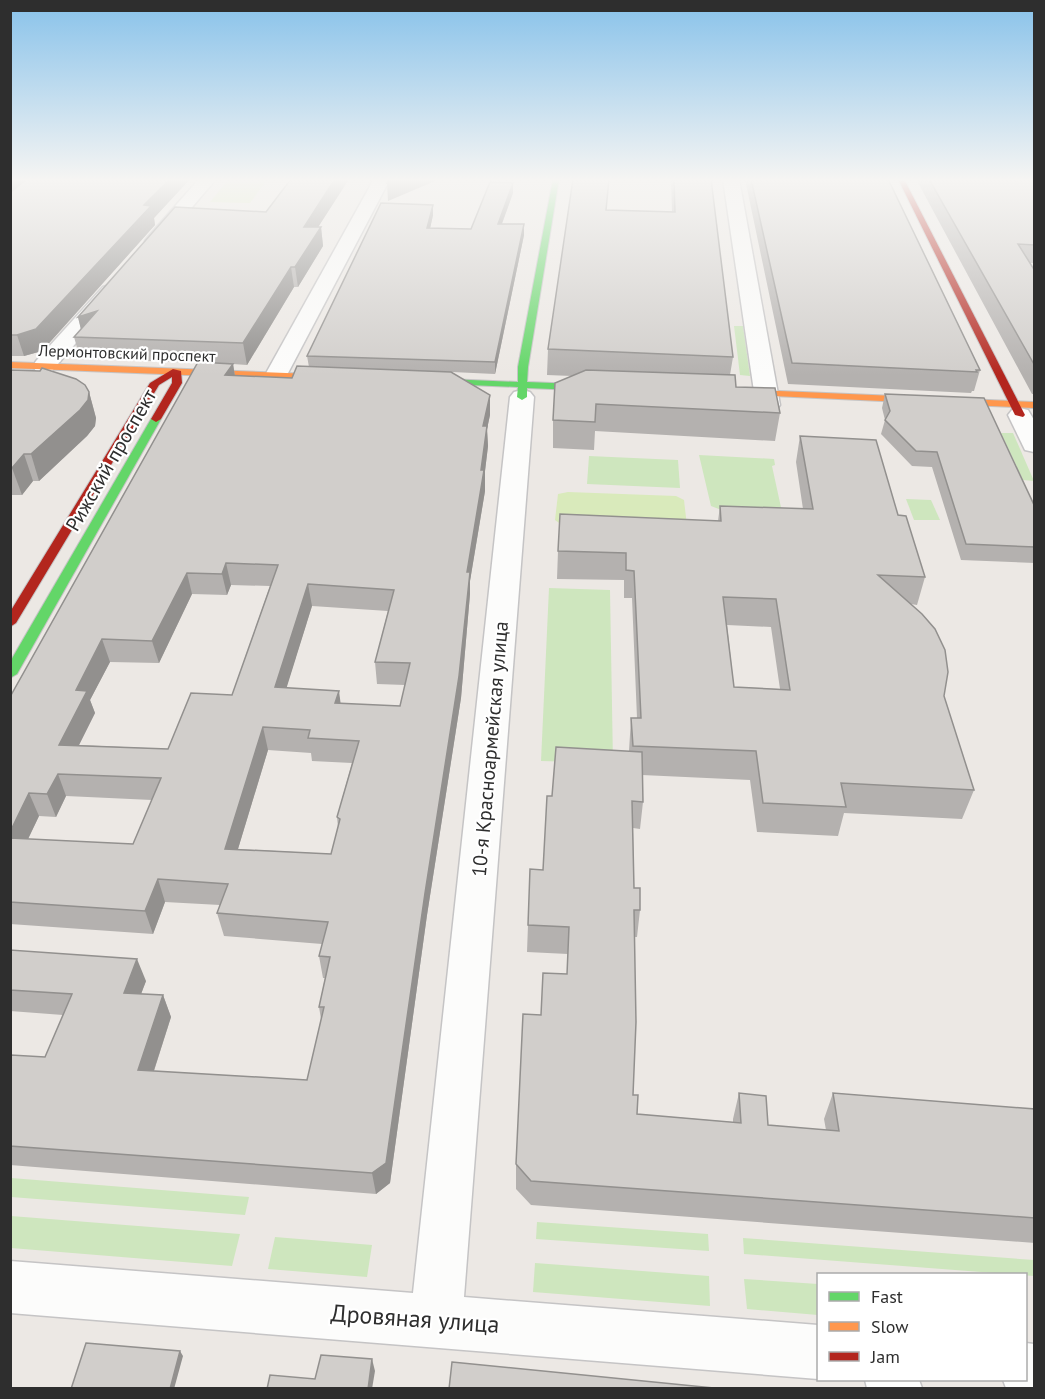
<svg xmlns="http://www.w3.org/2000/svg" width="1045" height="1399" viewBox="0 0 1045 1399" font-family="'PT Sans',sans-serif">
<rect width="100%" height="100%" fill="#ece8e4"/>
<g fill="#cee6be">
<path d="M 734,326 L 743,326 L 750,376 L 740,375 Z"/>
<path d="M 1001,433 L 1013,433 L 1034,481 L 1023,480 Z"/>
<path d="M 699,455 L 774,459 L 775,465 L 772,466 L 782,512 L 724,511 L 711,506 Z"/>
<path d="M 589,456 L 678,460 L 680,488 L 587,484 Z"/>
<path d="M 906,499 L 931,500 L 940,520 L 914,520 Z"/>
<path d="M 549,588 L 610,590 L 613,763 L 541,761 Z"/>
<path d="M 11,1178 L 249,1197 L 245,1215 L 11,1197 Z"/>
<path d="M 11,1216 L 240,1234 L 232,1266 L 11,1248 Z"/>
<path d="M 537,1222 L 708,1234 L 709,1251 L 536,1239 Z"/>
<path d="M 275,1237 L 372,1245 L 367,1277 L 268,1269 Z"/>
<path d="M 743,1238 L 1034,1260 L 1034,1276 L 744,1254 Z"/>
<path d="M 535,1263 L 709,1276 L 710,1306 L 533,1292 Z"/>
<path d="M 744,1279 L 818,1284 L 818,1315 L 747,1309 Z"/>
</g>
<g fill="#d9eabb">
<path d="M 229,179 L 267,180 L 250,203 L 210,202 Z"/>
<path d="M 568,492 L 676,496 L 684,500 L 687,526 L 562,525 L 555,520 L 558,494 Z"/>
</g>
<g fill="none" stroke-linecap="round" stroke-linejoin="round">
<g stroke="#c5c4c5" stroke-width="3">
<g id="street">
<path d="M 199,179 L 216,179 L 160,245 L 148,245 L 145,241 L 148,237 Z"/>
<path d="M 374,179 L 390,179 L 287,375 L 284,380 L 276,382 L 268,380 L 265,375 Z"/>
<path d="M 723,179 L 739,179 L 780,405 L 776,410 L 768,412 L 760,410 L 756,405 Z"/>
<path d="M 110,285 L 117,287 L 120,291 L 117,295 L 52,371 L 44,373 L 36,371 L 33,366 L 36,361 L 103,287 Z"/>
<path d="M 522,390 L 530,392 L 534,397 L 464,1297 L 818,1325 L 818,1379 L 10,1313 L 10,1261 L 413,1293 L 510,397 L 514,392 Z"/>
<path d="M 1020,408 L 1028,410 L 1034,420 L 1034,452 L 1025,450 L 1008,415 L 1012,410 Z"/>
<path d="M 1026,1343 L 1034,1344 L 1034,1388 L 1006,1388 L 1003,1380 L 1026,1380 Z"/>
<path d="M 865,1380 L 919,1380 L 922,1388 L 867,1388 Z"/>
</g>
</g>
<g stroke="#c5c4c5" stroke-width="2">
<g id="fast">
<path d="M 553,179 L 559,179 L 528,367 L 527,382 L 601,385 L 606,388 L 601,391 L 527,388 L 527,397 L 522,400 L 517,397 L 518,387 L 422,383 L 420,381 L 425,378 L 518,382 L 518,367 Z"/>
<path d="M 156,416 L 161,419 L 17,674 L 10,678 L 10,662 L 151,419 Z"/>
</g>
</g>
<g stroke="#c5c4c5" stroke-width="2">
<g id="slow">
<path d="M 10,362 L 337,375 L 342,378 L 337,381 L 10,368 Z"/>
<path d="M 731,389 L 1034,402 L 1034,408 L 728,394 L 728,390 Z"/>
</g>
</g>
<g stroke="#c5c4c5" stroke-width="2">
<g id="jam">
<path d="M 898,179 L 904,179 L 1025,415 L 1023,417 L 1015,415 Z"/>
<path d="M 173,369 L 181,371 L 182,383 L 161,419 L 156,422 L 151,419 L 172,383 L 172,377 L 159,385 L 16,623 L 10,627 L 10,612 L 150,383 Z"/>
</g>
</g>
<use href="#street" fill="#fcfcfb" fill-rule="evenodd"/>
<use href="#fast" fill="#63d668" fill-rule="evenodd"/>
<use href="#slow" fill="#ff974d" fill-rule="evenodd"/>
<use href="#jam" fill="#b3261e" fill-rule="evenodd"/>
</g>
<g fill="#b4b1af" fill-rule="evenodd">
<path d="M 10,179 L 190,179 L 154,218 L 155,225 L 42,351 L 24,356 L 10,356 Z"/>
<path d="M 291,179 L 349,179 L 318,227 L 321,227 L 323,246 L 298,287 L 294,287 L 247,365 L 233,364 L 235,376 L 292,378 L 309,367 L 307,356 L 433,205 L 433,215 L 430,228 L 471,229 L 513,183 L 513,193 L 502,224 L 524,224 L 524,235 L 495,374 L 452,372 L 490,415 L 487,429 L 488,446 L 485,471 L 485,491 L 470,581 L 470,594 L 461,698 L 427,915 L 390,1183 L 376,1194 L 10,1165 L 10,1057 L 45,1057 L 63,1015 L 10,1011 L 10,950 L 146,981 L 141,994 L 163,995 L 171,1017 L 154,1071 L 307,1080 L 321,1019 L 319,1007 L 325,978 L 323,978 L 319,956 L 322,944 L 224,936 L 217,913 L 220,905 L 165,902 L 153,934 L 10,924 L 10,697 L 198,363 L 80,358 L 74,337 L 81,329 L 78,317 L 266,212 ZM 231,585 L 270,586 L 232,695 L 168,749 L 79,745 L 95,713 L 90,700 L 110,662 L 159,663 L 192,594 L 227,595 ZM 312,606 L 388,611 L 375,662 L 377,684 L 405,685 L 400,706 L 340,704 L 286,688 ZM 268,750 L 311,753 L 312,761 L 352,763 L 337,817 L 338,827 L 331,854 L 238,849 ZM 66,796 L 152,800 L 133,844 L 28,839 L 39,816 L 56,817 Z"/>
<path d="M 671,179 L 711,179 L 733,357 L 730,375 L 736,387 L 780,413 L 775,441 L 595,431 L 594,450 L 553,448 L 553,420 L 572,376 L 547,375 L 548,349 L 607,210 L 672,212 Z"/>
<path d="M 745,179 L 888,179 L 980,370 L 974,391 L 972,391 L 971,393 L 788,384 Z"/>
<path d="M 916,179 L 1035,179 L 1035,263 L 1030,263 L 1035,271 L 1035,394 L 1032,394 Z"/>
<path d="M 10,370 L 89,392 L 96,418 L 95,426 L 87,436 L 39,481 L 33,481 L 22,495 L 10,495 Z"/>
<path d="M 885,394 L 1035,507 L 1035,563 L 961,560 L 932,467 L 912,466 L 881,434 L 885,420 L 882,408 Z"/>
<path d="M 800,436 L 898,515 L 925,577 L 917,605 L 911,604 L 944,696 L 974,790 L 962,819 L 844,813 L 838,836 L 757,832 L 750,780 L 642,775 L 643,802 L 640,829 L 633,828 L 634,888 L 640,910 L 637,937 L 635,937 L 633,1095 L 637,1114 L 733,1122 L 733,1119 L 739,1093 L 768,1125 L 826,1130 L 824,1119 L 833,1093 L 1035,1109 L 1035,1243 L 531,1205 L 516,1189 L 516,1164 L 541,1015 L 567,974 L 568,954 L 527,952 L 528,925 L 543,870 L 552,796 L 629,751 L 631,718 L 637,718 L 632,598 L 624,598 L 624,580 L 557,579 L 558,551 L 718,521 L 720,506 L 803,509 L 796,462 ZM 727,625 L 771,627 L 780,689 L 734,687 Z"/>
</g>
<g fill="#92908e">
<path d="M 10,179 L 27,179 L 10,192 Z"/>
<path d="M 170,179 L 190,179 L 154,218 L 155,225 L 42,351 L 24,356 L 17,335 Z"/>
<path d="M 335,179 L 349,179 L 306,246 L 304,227 Z"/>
<path d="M 396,179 L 440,179 L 388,201 L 387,183 Z"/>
<path d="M 513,183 L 513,193 L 498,234 L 498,224 Z"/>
<path d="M 433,205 L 433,215 L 428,238 L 427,228 Z"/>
<path d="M 524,224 L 524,235 L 495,374 L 495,362 Z"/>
<path d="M 321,227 L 323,246 L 298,287 L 295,267 Z"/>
<path d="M 291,267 L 294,287 L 247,365 L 243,343 Z"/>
<path d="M 97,311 L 83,338 L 78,317 Z"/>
<path d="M 233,364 L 236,383 L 225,375 Z"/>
<path d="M 89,392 L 96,418 L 95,426 L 87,436 L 39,481 L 31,454 Z"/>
<path d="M 490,395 L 490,415 L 487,429 L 488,446 L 485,471 L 485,491 L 470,581 L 470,594 L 461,698 L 427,915 L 390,1183 L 376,1194 L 372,1173 L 481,470 L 483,426 Z"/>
<path d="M 24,454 L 33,481 L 22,495 L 12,468 Z"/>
<path d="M 226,563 L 231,585 L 227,595 L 222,574 Z"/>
<path d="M 187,573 L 192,594 L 159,663 L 152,641 Z"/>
<path d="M 308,584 L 312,606 L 280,709 L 275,687 Z"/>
<path d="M 102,639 L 110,662 L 90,700 L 95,713 L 68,767 L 59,745 L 76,690 Z"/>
<path d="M 339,691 L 342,714 L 335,703 Z"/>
<path d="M 263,727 L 268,750 L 231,872 L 225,849 Z"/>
<path d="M 58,774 L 66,796 L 56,817 L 47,794 Z"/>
<path d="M 29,793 L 39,816 L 18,860 L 10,844 L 10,832 Z"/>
<path d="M 158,879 L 165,902 L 153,934 L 145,911 Z"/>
<path d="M 137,959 L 146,981 L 133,1015 L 124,993 Z"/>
<path d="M 163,995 L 171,1017 L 147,1092 L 138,1070 Z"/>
<path d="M 180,1351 L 183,1356 L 174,1389 L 170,1389 Z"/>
<path d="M 372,1359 L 375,1371 L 372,1389 L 368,1389 Z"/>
</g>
<g fill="#d1cecb" stroke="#92908e" stroke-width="1.5" fill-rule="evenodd">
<path d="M 27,179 L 170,179 L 144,205 L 151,206 L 36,329 L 17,335 L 10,335 L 10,192 L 12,191 Z"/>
<path d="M 291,179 L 335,179 L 304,227 L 321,227 L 295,267 L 291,267 L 243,343 L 74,337 L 97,311 L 78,317 L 175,207 L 266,212 Z"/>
<path d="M 389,179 L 396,179 L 387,183 Z"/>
<path d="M 573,179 L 609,179 L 606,210 L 675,212 L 674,179 L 711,179 L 733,357 L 548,349 Z"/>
<path d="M 751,179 L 888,179 L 980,370 L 976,370 L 977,372 L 792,363 Z"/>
<path d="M 929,179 L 1035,179 L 1035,245 L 1018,244 L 1035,271 L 1035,366 Z"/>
<path d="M 490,182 L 513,183 L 498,224 L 524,224 L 495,362 L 307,356 L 381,203 L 433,205 L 427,228 L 471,229 Z"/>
<path d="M 198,362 L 233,364 L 225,375 L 292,378 L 297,366 L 451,372 L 490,395 L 483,426 L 487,426 L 481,470 L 484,470 L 467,572 L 470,572 L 459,676 L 425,893 L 386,1163 L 372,1173 L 10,1146 L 10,1057 L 11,1055 L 45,1057 L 72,994 L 10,990 L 10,950 L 137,959 L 124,993 L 163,995 L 138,1070 L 307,1080 L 324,1007 L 319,1007 L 330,957 L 319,956 L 328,922 L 217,913 L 228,884 L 158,879 L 145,911 L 10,902 L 10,838 L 133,844 L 161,778 L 58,774 L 47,794 L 29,793 L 10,832 L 10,697 ZM 226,563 L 278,565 L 232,695 L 191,693 L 168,749 L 59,745 L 87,691 L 76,690 L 102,639 L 152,641 L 187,573 L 222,574 ZM 308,584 L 394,590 L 375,662 L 410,663 L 400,706 L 335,703 L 339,691 L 275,687 ZM 263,727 L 310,730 L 308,738 L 359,741 L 337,817 L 340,819 L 331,854 L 225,849 Z"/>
<path d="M 42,368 L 76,379 L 85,385 L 89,392 L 88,400 L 80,410 L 31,454 L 24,454 L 12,468 L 10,468 L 10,370 L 40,371 Z"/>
<path d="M 586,370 L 735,375 L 736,387 L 775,388 L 780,413 L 596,404 L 595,422 L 553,420 L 555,383 Z"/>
<path d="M 885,394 L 984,398 L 1035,507 L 1035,547 L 966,544 L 937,452 L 916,451 L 885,420 L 890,411 Z"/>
<path d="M 800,436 L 876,440 L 898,515 L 906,516 L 925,577 L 878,575 L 922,614 L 935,629 L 945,650 L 948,672 L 944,696 L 974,790 L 841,783 L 846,807 L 763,803 L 756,751 L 633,746 L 631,718 L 641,718 L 634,571 L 626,570 L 626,553 L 558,551 L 560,514 L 721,521 L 720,506 L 813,509 ZM 723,597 L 776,599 L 790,690 L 734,687 Z"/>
<path d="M 556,747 L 642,752 L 643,802 L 632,801 L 634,888 L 640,888 L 640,910 L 634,910 L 636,1022 L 633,1095 L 638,1095 L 637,1114 L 741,1123 L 739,1093 L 766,1096 L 768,1125 L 839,1131 L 833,1093 L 1035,1109 L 1035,1218 L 531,1181 L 516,1164 L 523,1014 L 541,1015 L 543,973 L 567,974 L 569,927 L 528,925 L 530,869 L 543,870 L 547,796 L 552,796 Z"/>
<path d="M 86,1343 L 180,1351 L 170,1389 L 71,1389 Z"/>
<path d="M 321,1355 L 372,1359 L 368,1389 L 267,1389 L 270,1375 L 315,1379 Z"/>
<path d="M 452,1362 L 724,1389 L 449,1389 Z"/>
</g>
<linearGradient id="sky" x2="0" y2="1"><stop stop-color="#88c2ea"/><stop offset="0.48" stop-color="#f6f5f3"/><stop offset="1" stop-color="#f6f5f3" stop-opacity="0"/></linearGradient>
<rect width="1045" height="375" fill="url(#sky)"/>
<g text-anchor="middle" stroke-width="4.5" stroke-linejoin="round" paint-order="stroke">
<g font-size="16" fill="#2e2e2e" stroke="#fff">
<text transform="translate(127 353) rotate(2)" y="6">Лермонтовский проспект</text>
</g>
<g font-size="20" fill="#2e2e2e" stroke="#fff">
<text transform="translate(111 460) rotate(-60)" y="7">Рижский проспект</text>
<text transform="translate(490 749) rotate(-85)" y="7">10-я Красноармейская улица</text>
</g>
<g font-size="24" fill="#2e2e2e" stroke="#fff">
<text transform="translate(415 1319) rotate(4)" y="8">Дровяная улица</text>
</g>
</g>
<rect width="1045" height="1399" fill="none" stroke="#2e2e2e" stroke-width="24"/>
<rect x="817" y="1273" width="210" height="108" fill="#ffffff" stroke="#ababab" stroke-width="1.5"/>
<rect x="829" y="1292" width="30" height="9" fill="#63d668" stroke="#ababab" stroke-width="1.5"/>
<text x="871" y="1303" font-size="18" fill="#2e2e2e">Fast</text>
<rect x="829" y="1322" width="30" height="9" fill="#ff974d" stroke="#ababab" stroke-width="1.5"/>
<text x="871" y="1333" font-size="18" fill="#2e2e2e">Slow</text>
<rect x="829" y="1352" width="30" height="9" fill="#b3261e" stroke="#ababab" stroke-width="1.5"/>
<text x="871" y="1363" font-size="18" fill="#2e2e2e">Jam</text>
</svg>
